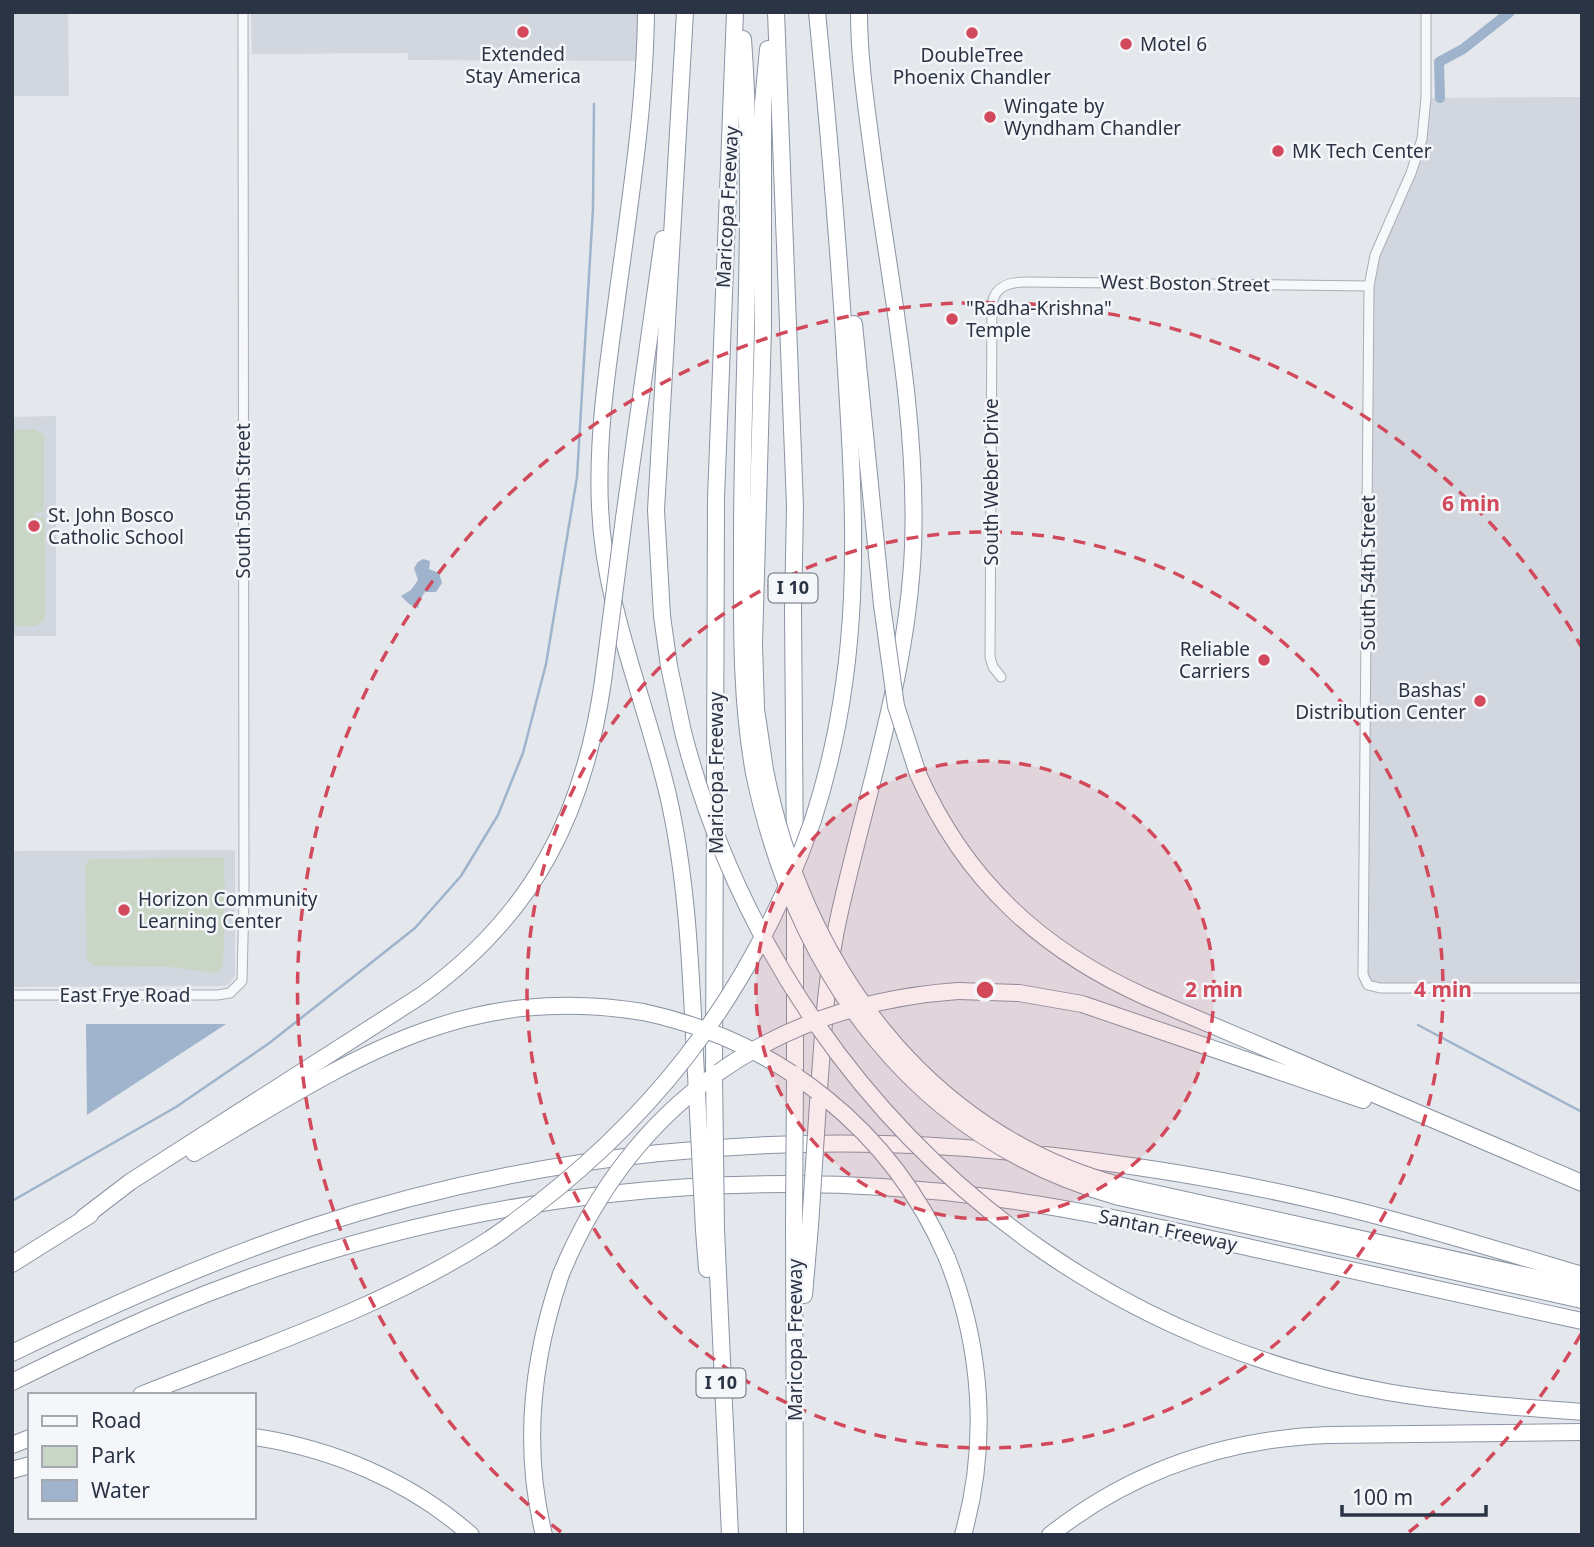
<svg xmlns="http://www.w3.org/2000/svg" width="1594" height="1547" viewBox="0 0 1594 1547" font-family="'Noto Sans',sans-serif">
<rect width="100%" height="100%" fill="#e4e7ec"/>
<g fill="#d2d6de">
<path d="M 12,12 L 68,12 L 69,96 L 12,96 Z"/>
<path d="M 251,12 L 638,12 L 637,61 L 408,60 L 408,53 L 252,54 Z"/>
<path d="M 1582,97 L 1582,988 L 1368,985 L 1365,888 L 1369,286 L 1375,255 L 1411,173 L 1426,98 Z"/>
<path d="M 56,416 L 56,636 L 12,636 L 12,417 Z"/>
<path d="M 235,850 L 235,976 L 229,984 L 225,986 L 12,987 L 12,851 Z"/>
</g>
<g fill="#c9d6c5">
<path d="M 35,429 L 44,435 L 44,512 L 35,513 L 35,517 L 45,517 L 45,619 L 36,626 L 12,626 L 12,430 Z"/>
<path d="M 224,857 L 225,899 L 223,967 L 217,973 L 170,967 L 94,966 L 87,959 L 85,864 L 90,859 Z"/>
</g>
<g fill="#9fb4cc">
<path d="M 423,559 L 430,561 L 429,569 L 439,573 L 442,583 L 436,592 L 425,592 L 420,600 L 418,608 L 409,604 L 401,596 L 411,590 L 418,580 L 414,568 L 418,562 Z"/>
<path d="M 86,1024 L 226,1024 L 87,1115 Z"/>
</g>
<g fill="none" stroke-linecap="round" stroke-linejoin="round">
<g stroke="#9fb4cc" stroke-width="2.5">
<path d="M 1418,1025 L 1582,1112"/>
<path d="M 12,1201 L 176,1107 L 268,1044 L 357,974 L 415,928 L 461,876 L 498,815 L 523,753 L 546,664 L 577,477 L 593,209 L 594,104"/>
</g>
<path stroke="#9fb4cc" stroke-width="10" d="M 1440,98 L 1439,62 L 1463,49 L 1510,12"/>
<g stroke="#a9aeb7" stroke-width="11">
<g id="minor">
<path d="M 1426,12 L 1426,98 L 1422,139 L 1411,173 L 1375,255 L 1369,286 L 1363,975 L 1368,985 L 1380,988 L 1582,988"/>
<path d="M 1001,677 L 993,667 L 990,657 L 992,304 C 995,286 1009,282 1026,282 L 1369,286"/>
<path d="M 12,995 L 217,995 L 230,993 L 242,981 L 244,897 L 243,12"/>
</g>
</g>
<g stroke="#8b94a3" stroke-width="18">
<g id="motorway">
<path d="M 646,12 C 645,113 628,213 615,313 C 606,377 597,442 600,507 C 604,607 645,698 668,795 C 689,887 691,981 696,1074"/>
<path d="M 776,12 L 795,506 L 793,610 L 795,865"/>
<path d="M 743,39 C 755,206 742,374 742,541 C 742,619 740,696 754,773"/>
<path d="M 854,324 L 882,605"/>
<path d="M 624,518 L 663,239"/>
<path d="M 683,732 L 669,666 L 662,616 L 656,510 L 685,12"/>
<path d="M 765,770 L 756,709 L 754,644 L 763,327 L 763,103 L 768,49"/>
<path d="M 918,774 C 965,880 1041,950 1146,997 L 1582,1183"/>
<path d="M 813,820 C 863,666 856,529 846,370 C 839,251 829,132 817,12"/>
<path d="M 958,991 L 1019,993 L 1082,1004 L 1363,1100"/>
<path d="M 714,1073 L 716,498 L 735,12"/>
<path d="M 795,1074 L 795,905"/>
<path d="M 818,1103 C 823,1041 825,978 839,916 C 866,794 908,673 913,547 C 918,414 889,281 872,150 C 866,104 859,59 859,12"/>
<path d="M 194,1153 C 345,1064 458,982 643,1012"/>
<path d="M 1045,1155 C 1134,1165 1222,1179 1309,1199 C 1401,1220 1491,1248 1582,1275"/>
<path d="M 1122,1186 L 1582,1288"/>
<path d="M 1119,1197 L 1582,1300"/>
<path d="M 83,1218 L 130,1182 L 422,995 C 533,915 584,815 603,681"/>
<path d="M 794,1225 L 795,1535"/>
<path d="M 704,1230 L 707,1269"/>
<path d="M 716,1230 L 730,1535"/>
<path d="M 1045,1252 C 1147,1322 1265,1370 1387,1392 C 1451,1403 1517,1407 1582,1412"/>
<path d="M 947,1258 C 982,1346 989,1444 963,1535"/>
<path d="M 12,1264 L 90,1215"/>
<path d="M 804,1295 L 810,1226"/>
<path d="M 12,1353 C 109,1306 207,1262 309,1228 C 534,1153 777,1129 1013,1152"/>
<path d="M 12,1382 C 85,1346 158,1311 235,1283 C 474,1193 741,1164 994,1198 C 1085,1210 1175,1231 1265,1251 C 1370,1274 1476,1298 1582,1321"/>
<path d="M 141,1395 C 259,1348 382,1308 490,1239"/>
<path d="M 254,1437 C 333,1449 410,1481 471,1535"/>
<path d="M 12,1445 L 30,1438"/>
<path d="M 12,1470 L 30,1465"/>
<path d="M 544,1535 C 522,1447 532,1359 561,1274"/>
<path d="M 1050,1535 C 1131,1471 1225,1439 1327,1435 L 1582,1432"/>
</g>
</g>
<use href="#minor" stroke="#f7f8fa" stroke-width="9"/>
<use href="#motorway" stroke="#fff" stroke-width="16"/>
<g stroke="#8b94a3" stroke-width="18" stroke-linecap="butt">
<g id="motorway-bridge">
<path d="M 882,605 L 896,706 L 918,774"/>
<path d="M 603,681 L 624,518"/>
<path d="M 683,732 C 738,944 865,1128 1045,1252"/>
<path d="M 765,770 C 803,964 925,1134 1122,1186"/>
<path d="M 754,773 C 796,975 915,1140 1119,1197"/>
<path d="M 643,1012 C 779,1041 892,1130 947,1258"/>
<path d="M 714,1073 L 716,1230"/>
<path d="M 696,1074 L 704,1230"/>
<path d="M 794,1225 L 795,1074"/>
<path d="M 810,1226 L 818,1103"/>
<path d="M 490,1239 C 646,1131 750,1000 813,820"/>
<path d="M 561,1274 C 632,1103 774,1004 958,991"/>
</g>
</g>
<use href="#motorway-bridge" stroke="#fff" stroke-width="16"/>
</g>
<circle cx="985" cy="990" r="229" fill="#d1495b" fill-opacity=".12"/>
<g fill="none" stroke="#d1495b" stroke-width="3.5" stroke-dasharray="12 9">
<circle cx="985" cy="990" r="229"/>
<circle cx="985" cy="990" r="458"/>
<path d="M1581 1334A688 688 0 0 1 1409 1532M561 1532A688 688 0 1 1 1581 646"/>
</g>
<g fill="#d1495b" stroke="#f4f6f9" stroke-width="2.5">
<circle cx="523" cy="32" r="7"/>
<circle cx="972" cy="33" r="7"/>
<circle cx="1126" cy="44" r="7"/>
<circle cx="990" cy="117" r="7"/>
<circle cx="1278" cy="151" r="7"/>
<circle cx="952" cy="319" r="7"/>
<circle cx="34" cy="526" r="7"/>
<circle cx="1264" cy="660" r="7"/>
<circle cx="1480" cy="701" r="7"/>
<circle cx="124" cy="910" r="7"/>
</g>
<g text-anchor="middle" stroke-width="5" stroke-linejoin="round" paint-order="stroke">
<g fill="#f4f6f9" stroke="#676e7b" stroke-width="2">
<rect x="768.5" y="573.5" width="49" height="29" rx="5"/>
<rect x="696.5" y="1368.5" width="49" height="29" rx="5"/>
</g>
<g font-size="18" font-weight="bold" fill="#2b3445">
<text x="793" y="594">I 10</text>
<text x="721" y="1389">I 10</text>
</g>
<g font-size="19" fill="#2b3445" stroke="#f4f6f9" text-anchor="start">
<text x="1140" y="51">Motel 6</text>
<text x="523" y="61" text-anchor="middle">Extended<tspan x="523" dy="22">Stay America</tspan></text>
<text x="972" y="62" text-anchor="middle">DoubleTree<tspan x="972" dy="22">Phoenix Chandler</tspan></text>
<text x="1004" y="113">Wingate by<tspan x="1004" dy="22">Wyndham Chandler</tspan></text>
<text x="1292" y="158">MK Tech Center</text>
<text x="966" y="315">"Radha-Krishna"<tspan x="966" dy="22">Temple</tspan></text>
<text x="48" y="522">St. John Bosco<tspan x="48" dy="22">Catholic School</tspan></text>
<text x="1250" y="656" text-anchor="end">Reliable<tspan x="1250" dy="22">Carriers</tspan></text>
<text x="1466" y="697" text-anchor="end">Bashas'<tspan x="1466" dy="22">Distribution Center</tspan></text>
<text x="138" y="906">Horizon Community<tspan x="138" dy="22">Learning Center</tspan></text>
</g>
<g font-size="19" fill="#2b3445" stroke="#f4f6f9">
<text transform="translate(727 207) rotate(-87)" y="7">Maricopa Freeway</text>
<text transform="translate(1185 283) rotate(1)" y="7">West Boston Street</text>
<text transform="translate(991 482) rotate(-90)" y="7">South Weber Drive</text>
<text transform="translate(243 501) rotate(-90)" y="7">South 50th Street</text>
<text transform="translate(1368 573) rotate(-90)" y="7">South 54th Street</text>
<text transform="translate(716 773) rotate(-90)" y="7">Maricopa Freeway</text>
<text x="125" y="1002">East Frye Road</text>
<text transform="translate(1168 1230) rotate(12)" y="7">Santan Freeway</text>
<text transform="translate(795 1340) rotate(-90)" y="7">Maricopa Freeway</text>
</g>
</g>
<circle cx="985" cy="990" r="10" fill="#d1495b" stroke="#f4f6f9" stroke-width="3.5"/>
<g font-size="21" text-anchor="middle" font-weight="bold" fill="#d1495b" stroke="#f4f6f9" stroke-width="5" stroke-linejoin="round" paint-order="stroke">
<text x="1471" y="511">6 min</text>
<text x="1214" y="997">2 min</text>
<text x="1443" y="997">4 min</text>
</g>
<rect width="1594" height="1547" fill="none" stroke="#2b3445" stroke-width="28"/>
<rect x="28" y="1393" width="228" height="126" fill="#f4f6f9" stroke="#a4a8b1" stroke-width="2"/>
<rect x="42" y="1416" width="35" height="10" fill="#f7f8fa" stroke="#a4a8b1" stroke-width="2"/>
<text x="91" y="1428" font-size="21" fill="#2b3445">Road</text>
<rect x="42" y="1446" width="35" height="21" fill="#c9d6c5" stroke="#a4a8b1" stroke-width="2"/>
<text x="91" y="1463" font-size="21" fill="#2b3445">Park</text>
<rect x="42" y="1480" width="35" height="21" fill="#9fb4cc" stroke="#a4a8b1" stroke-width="2"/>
<text x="91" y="1498" font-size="21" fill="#2b3445">Water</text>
<path d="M1342 1505v10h144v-10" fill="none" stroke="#2b3445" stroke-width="3.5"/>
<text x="1352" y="1505" font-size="21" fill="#2b3445" stroke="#f4f6f9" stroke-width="5" paint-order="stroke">100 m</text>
</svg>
